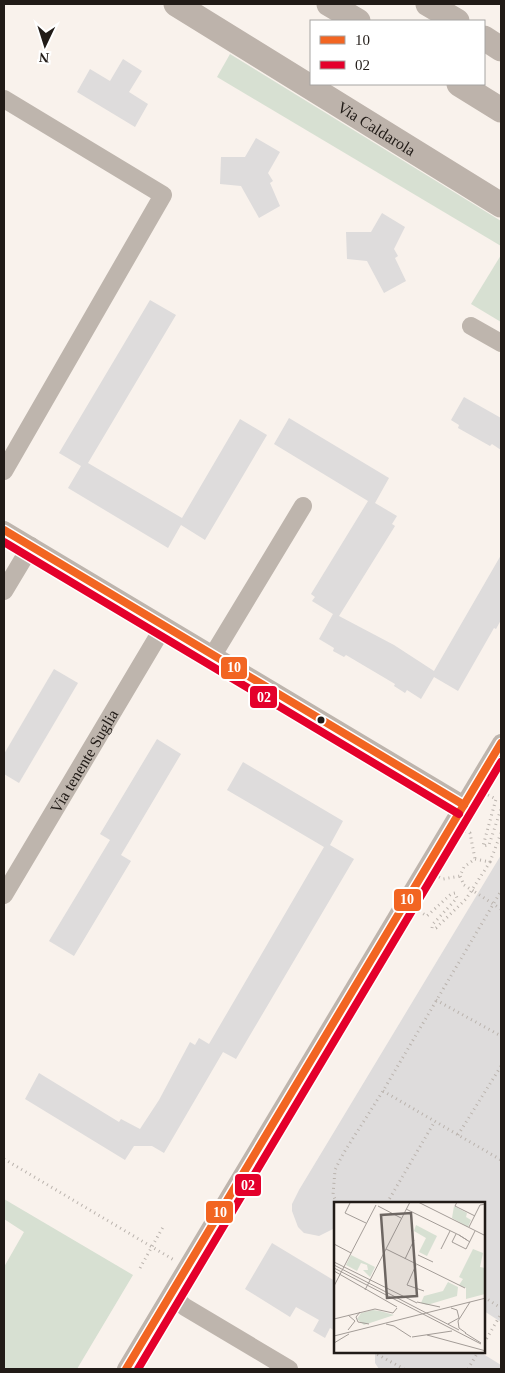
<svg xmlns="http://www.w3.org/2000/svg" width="505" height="1373" viewBox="0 0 505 1373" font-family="'Times New Roman',serif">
<rect width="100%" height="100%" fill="#f9f2ec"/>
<g fill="#d7e0d2">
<path d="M 230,54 L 501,221 L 501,246 L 217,77 Z"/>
<path d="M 501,255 L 501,322 L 471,304 Z"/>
<path d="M 4,1199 L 133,1275 L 77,1369 L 4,1369 L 4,1267 L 24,1232 L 4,1219 Z"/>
</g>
<g fill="#dedcdc">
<path d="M 123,59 L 142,71 L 129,92 L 148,104 L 135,127 L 77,92 L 90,69 L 110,81 Z"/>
<path d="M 256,138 L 280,152 L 268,173 L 273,181 L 270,183 L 280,206 L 259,218 L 241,186 L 220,184 L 221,157 L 245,157 Z"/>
<path d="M 382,213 L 405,227 L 394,249 L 398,256 L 395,258 L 406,281 L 384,293 L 367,261 L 347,259 L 346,232 L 371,232 Z"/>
<path d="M 150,300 L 176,315 L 88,463 L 182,518 L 240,419 L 267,435 L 205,540 L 181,525 L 168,548 L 68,488 L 81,466 L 59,453 Z"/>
<path d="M 464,397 L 501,418 L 501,450 L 492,444 L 490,446 L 458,428 L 459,425 L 451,420 Z"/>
<path d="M 289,418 L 389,478 L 375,503 L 397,516 L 392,524 L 395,526 L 339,616 L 394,645 L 434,671 L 501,555 L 501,620 L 496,629 L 494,628 L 458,691 L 434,677 L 421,699 L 407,690 L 405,693 L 394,686 L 395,684 L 346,655 L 344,657 L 333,651 L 334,648 L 319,639 L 333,614 L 312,601 L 315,597 L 311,594 L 368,501 L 274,444 Z"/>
<path d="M 54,669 L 78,683 L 19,783 L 4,774 L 4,754 Z"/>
<path d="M 157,739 L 181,754 L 121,855 L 131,861 L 74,956 L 49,941 L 110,840 L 100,834 Z"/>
<path d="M 243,762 L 343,821 L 330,845 L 354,859 L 236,1059 L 223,1052 L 164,1153 L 152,1146 L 134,1146 L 125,1160 L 25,1099 L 39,1073 L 119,1122 L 121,1119 L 140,1129 L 159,1100 L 190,1042 L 195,1045 L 199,1038 L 209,1044 L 324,847 L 227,790 Z"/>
<path d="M 501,855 L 501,1322 L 484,1311 L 484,1203 L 335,1203 L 335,1228 L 319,1236 L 304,1233 L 298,1227 L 292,1211 L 292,1204 L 299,1190 Z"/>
<path d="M 272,1243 L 335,1281 L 335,1331 L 330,1328 L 325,1338 L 313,1331 L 319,1320 L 296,1307 L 290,1317 L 245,1289 Z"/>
<path d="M 375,1352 L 480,1352 L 501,1365 L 501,1369 L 379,1369 L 375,1363 Z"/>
</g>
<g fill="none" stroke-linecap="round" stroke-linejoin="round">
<g stroke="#bab3ad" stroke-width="3" stroke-dasharray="1 4" stroke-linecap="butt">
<path d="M 488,795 L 496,799 L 483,846 L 489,845 L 501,809"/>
<path d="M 465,831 L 470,833 L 475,859"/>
<path d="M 490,862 L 501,833"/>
<path d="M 439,877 L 443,879 L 460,876"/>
<path d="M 475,892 L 501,909"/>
<path d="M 419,911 L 427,916 L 451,894 L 455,893 L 457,898 L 433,924 L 432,928 L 436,928 L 466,899 L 490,862 L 475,859 L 464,867 L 460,876 L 464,885"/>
<path d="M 436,1000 L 501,1036"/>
<path d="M 383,1091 L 501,1160"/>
<path d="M 458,1135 L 501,1066"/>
<path d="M 4,1159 L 174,1260"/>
<path d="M 337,1203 L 333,1195 L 335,1170 L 343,1154 L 383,1091 L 501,891"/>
<path d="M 387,1203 L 435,1121"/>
<path d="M 140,1268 L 163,1227"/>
<path d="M 484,1297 L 501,1308"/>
<path d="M 484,1343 L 501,1314"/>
<path d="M 373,1352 L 404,1369"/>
<path d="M 468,1369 L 478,1352"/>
</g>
<g stroke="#beb5ad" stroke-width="18">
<path d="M 4,99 L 163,195 L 4,471"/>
<path d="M 471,326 L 501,343"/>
<path d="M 4,530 L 464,805"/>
<path d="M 4,591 L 31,546"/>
<path d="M 213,655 L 303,506"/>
<path id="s1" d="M 4,895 L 164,626"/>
<path d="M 171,1295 L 185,1307 L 289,1369"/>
<path d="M 126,1369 L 501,743"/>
</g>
<g stroke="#bdb3ab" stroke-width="25">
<path id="s2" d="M 176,4 L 501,205"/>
<path d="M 329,4 L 358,21"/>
<path d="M 428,4 L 457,21"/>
<path d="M 484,38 L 501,49"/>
<path d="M 459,84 L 501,110"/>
</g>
<path stroke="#bab3ad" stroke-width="3" stroke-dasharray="1 4" stroke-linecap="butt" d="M 464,885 L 475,892"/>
<g stroke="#fff" stroke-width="11">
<g id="bus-1">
<path d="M 4,530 L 464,805"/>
<path d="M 126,1369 L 501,743"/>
</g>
</g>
<g stroke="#fff" stroke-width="11">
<g id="bus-2">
<path d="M 4,542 L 459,814"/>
<path d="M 138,1369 L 501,762"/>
</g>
</g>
<use href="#bus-1" stroke="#f26522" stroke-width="8"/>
<use href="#bus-2" stroke="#e4002b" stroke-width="8"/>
</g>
<circle fill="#211b17" stroke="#fff" stroke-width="2" cx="321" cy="720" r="4.5"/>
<g text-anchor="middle" stroke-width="4.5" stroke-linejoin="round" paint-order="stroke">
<g font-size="16" fill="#211b17" stroke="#fff">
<text dy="6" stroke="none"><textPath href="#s2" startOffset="236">Via Caldarola</textPath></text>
<text dy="6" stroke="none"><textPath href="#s1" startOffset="156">Via tenente Suglia</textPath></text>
</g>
</g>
<g transform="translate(334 1202)">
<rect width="151" height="151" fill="#f9f2ec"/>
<path d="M 120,4 L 133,11 L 132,15 L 137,18 L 134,25 L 118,16 ZM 139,47 L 149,51 L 146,65 L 151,66 L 151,92 L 132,97 L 132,86 L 125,83 L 129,77 L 125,75 ZM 17,53 L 41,65 L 36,75 L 29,68 L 34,68 L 33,63 L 27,61 L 23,69 L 12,63 ZM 39,108 L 46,109 L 60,113 L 30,123 L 23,117 L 27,111 Z" fill="#d7e0d2"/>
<path d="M 82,23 L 103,34 L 93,54 L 85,50 L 92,36 L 80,29 ZM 114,80 L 124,85 L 123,94 L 93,103 L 87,101 L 90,94 L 109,89 Z" fill="#d7e0d2"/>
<path fill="none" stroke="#a39c97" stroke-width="1" d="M 84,0 L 152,34M 123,0 L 121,4 L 141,14M 16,1 L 11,11 L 32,21M 44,4 L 67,16M 72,7 L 125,33M 135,25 L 146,3 L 152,2M 122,32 L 118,40 L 132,47 L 141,29M 133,38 L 125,33 L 136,40M 0,42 L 17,51M 52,47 L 131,86M 107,47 L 116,29M 84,53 L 99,60M 71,57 L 80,38M 0,60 L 83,101M 0,63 L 125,128M 82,63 L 73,83 L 90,89M 0,66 L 147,142M 0,69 L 63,105M 0,84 L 42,3M 31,88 L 76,0M 83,100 L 106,105M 26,110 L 22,115 L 24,120 L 35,122M 14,113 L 21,119 L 14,128M 0,117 L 41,107 L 59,111 L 63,106M 52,122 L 60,124 L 77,135M 114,122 L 125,116 L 123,108 L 117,106M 131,131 L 147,141M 132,131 L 125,126 L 124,119 L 136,100M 93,133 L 152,149M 0,134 L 152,96M 78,135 L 118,129M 0,141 L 15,132"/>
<path fill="#6d6662" fill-opacity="0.15" stroke="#6d6662" stroke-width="2.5" d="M 77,11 L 83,94 L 53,96 L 47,13 Z"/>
<rect width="151" height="151" fill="none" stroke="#211b17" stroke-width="2.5"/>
</g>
<g stroke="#fff" stroke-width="2">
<rect x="220" y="656" width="28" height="24" rx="5" fill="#f26522"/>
<rect x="249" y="685" width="29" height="24" rx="5" fill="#e4002b"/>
<rect x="393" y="888" width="29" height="24" rx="5" fill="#f26522"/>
<rect x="234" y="1173" width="28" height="24" rx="5" fill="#e4002b"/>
<rect x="205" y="1200" width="29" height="24" rx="5" fill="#f26522"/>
</g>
<g font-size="14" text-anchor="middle" font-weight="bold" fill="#fff">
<text x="234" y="672">10</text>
<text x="264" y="702">02</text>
<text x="407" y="904">10</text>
<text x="248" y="1190">02</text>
<text x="220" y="1217">10</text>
</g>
<rect width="505" height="1373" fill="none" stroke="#211b17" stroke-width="10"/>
<rect x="310" y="20" width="175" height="65" fill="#ffffff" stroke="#a6a4a2"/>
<rect x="320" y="36" width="25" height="8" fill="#f26522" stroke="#a6a4a2"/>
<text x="355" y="45" font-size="15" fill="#211b17">10</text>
<rect x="320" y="61" width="25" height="8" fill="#e4002b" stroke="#a6a4a2"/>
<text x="355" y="70" font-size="15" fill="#211b17">02</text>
<g transform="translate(45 45) rotate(184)" stroke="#ffffff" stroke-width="4" paint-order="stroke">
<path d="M0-4L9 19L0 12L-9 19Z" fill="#211b17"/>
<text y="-8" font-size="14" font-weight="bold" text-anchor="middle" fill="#211b17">N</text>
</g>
</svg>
